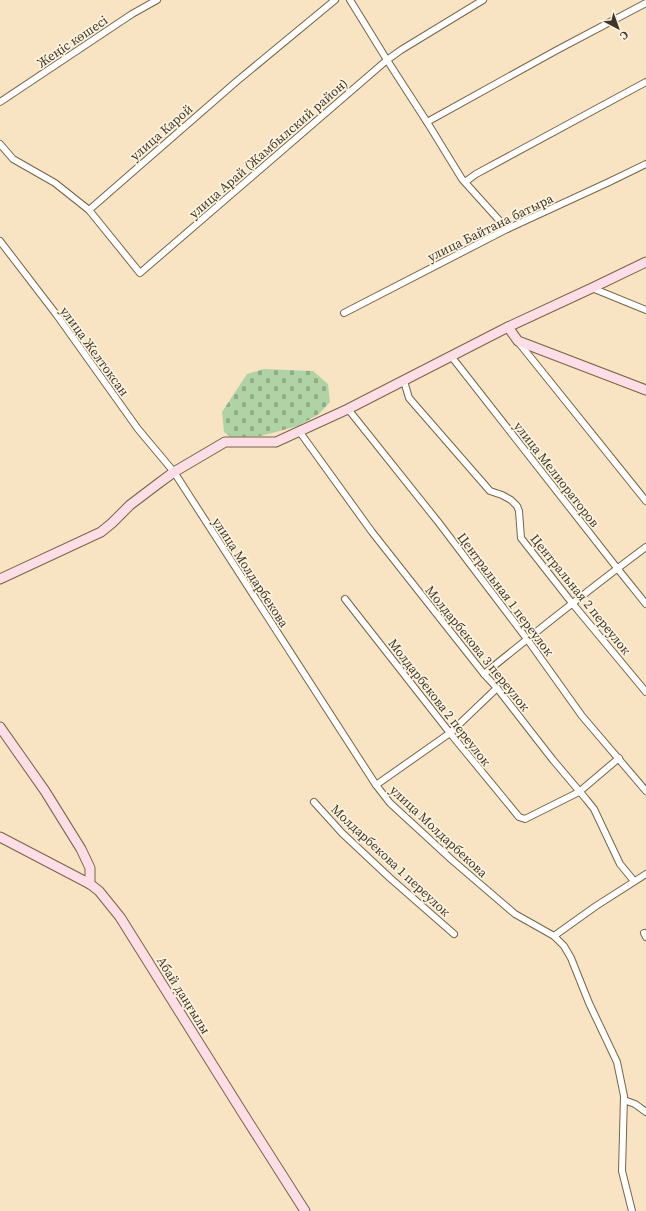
<svg xmlns="http://www.w3.org/2000/svg" width="646" height="1211" viewBox="0 0 646 1211" font-family="'Source Serif 4',serif">
<defs>
<pattern id="cemetery-stones" width="16" height="16" patternUnits="userSpaceOnUse"><rect width="16" height="16" fill="#b0d3a6"/><path d="M2 7V4a2 2 0 0 1 4 0v3zM10 15v-3a2 2 0 0 1 4 0v3z" fill="#91ac87"/></pattern>
</defs>
<rect width="100%" height="100%" fill="#f8e4c3"/>
<path fill="url(#cemetery-stones)" d="M 264,369 L 313,371 L 328,384 L 330,402 L 319,414 L 298,426 L 261,436 L 231,437 L 224,432 L 222,412 L 247,374 Z"/>
<g fill="none" stroke-linecap="round" stroke-linejoin="round">
<g stroke="#766547" stroke-width="8">
<g id="street">
<path d="M 350,0 L 387,60 L 427,122 L 462,179 L 507,229"/>
<path d="M 0,102 L 132,14 L 157,0"/>
<path d="M 427,122 L 557,50 L 646,3"/>
<path d="M 0,144 L 13,159 L 55,183 L 89,210 L 237,81 L 335,0"/>
<path d="M 465,182 L 476,174 L 646,82"/>
<path d="M 89,210 L 140,273 L 387,60 L 401,50 L 483,0"/>
<path d="M 0,241 L 56,314 L 138,429 L 174,472 L 376,785 L 390,803 L 452,860 L 515,914 L 554,936 L 564,946 L 571,958 L 589,1003 L 617,1062 L 624,1096 L 622,1171 L 632,1211"/>
<path d="M 592,288 L 646,310"/>
<path d="M 344,313 L 507,229 L 609,182 L 646,164"/>
<path d="M 519,343 L 646,501"/>
<path d="M 451,356 L 617,568 L 646,604"/>
<path d="M 404,381 L 409,398 L 490,491 L 502,495 L 511,500 L 517,506 L 519,511 L 521,538 L 572,603 L 646,692"/>
<path d="M 348,409 L 439,523 L 527,639 L 582,716 L 646,791"/>
<path d="M 299,431 L 372,532 L 484,674 L 497,688 L 553,760 L 586,799 L 594,809 L 620,864 L 634,881"/>
<path d="M 345,599 L 450,733 L 519,817 L 525,819 L 579,792 L 619,758"/>
<path d="M 484,674 C 537,631 591,588 646,547"/>
<path d="M 376,785 L 450,733 L 497,688"/>
<path d="M 314,802 L 342,833 L 390,878 L 454,934"/>
<path d="M 644,933 L 646,937"/>
<path d="M 554,936 L 596,906 L 646,874"/>
<path d="M 624,1100 L 635,1104 L 646,1112"/>
</g>
</g>
<g stroke="#766547" stroke-width="11">
<g id="secondary">
<path d="M 508,327 L 518,341 L 646,390"/>
<path d="M 0,579 L 101,532 L 112,523 L 130,505 L 159,483 L 174,472 L 225,442 L 276,442 L 348,409 L 508,327 L 592,288 L 646,262"/>
<path d="M 0,727 L 45,791 L 81,849 L 90,868 L 90,884"/>
<path d="M 0,837 L 90,884 L 99,891 L 120,917 L 244,1115 L 305,1211"/>
</g>
</g>
<use href="#street" stroke="#fff" stroke-width="6"/>
<use href="#secondary" stroke="#fddde6" stroke-width="9"/>
</g>
<g text-anchor="middle" stroke-width="3.5" stroke-linejoin="round" paint-order="stroke">
<g font-size="13" fill="#3e3629" stroke="#fef3de">
<text transform="translate(72 41) rotate(-34)" y="5">Жеңіс көшесі</text>
<text transform="translate(161 132) rotate(-41)" y="5">улица Карой</text>
<text transform="translate(268 148) rotate(-41)" y="5">улица Арай (Жамбылский район)</text>
<text transform="translate(490 227) rotate(-26)" y="5">улица Байтана батыра</text>
<text transform="translate(95 351) rotate(54)" y="5">улица Желтоксан</text>
<text transform="translate(557 474) rotate(52)" y="5">улица Мелиораторов</text>
<text transform="translate(251 572) rotate(57)" y="5">улица Молдарбекова</text>
<text transform="translate(506 594) rotate(53)" y="5">Центральная 1 переулок</text>
<text transform="translate(581 594) rotate(51)" y="5">Центральная 2 переулок</text>
<text transform="translate(478 648) rotate(51)" y="5">Молдарбекова 3 переулок</text>
<text transform="translate(440 702) rotate(52)" y="5">Молдарбекова 2 переулок</text>
<text transform="translate(439 831) rotate(43)" y="5">улица Молдарбекова</text>
<text transform="translate(391 860) rotate(43)" y="5">Молдарбекова 1 переулок</text>
<text transform="translate(184 995) rotate(58)" y="5">Абай даңғылы</text>
</g>
</g>
<g transform="translate(618 28) rotate(139)" stroke="#fef3de" stroke-width="3" paint-order="stroke">
<path d="M0-3L7 15L0 10L-7 15Z" fill="#3e3629"/>
<text y="-6" font-size="11" font-weight="bold" text-anchor="middle" fill="#3e3629">С</text>
</g>
</svg>
